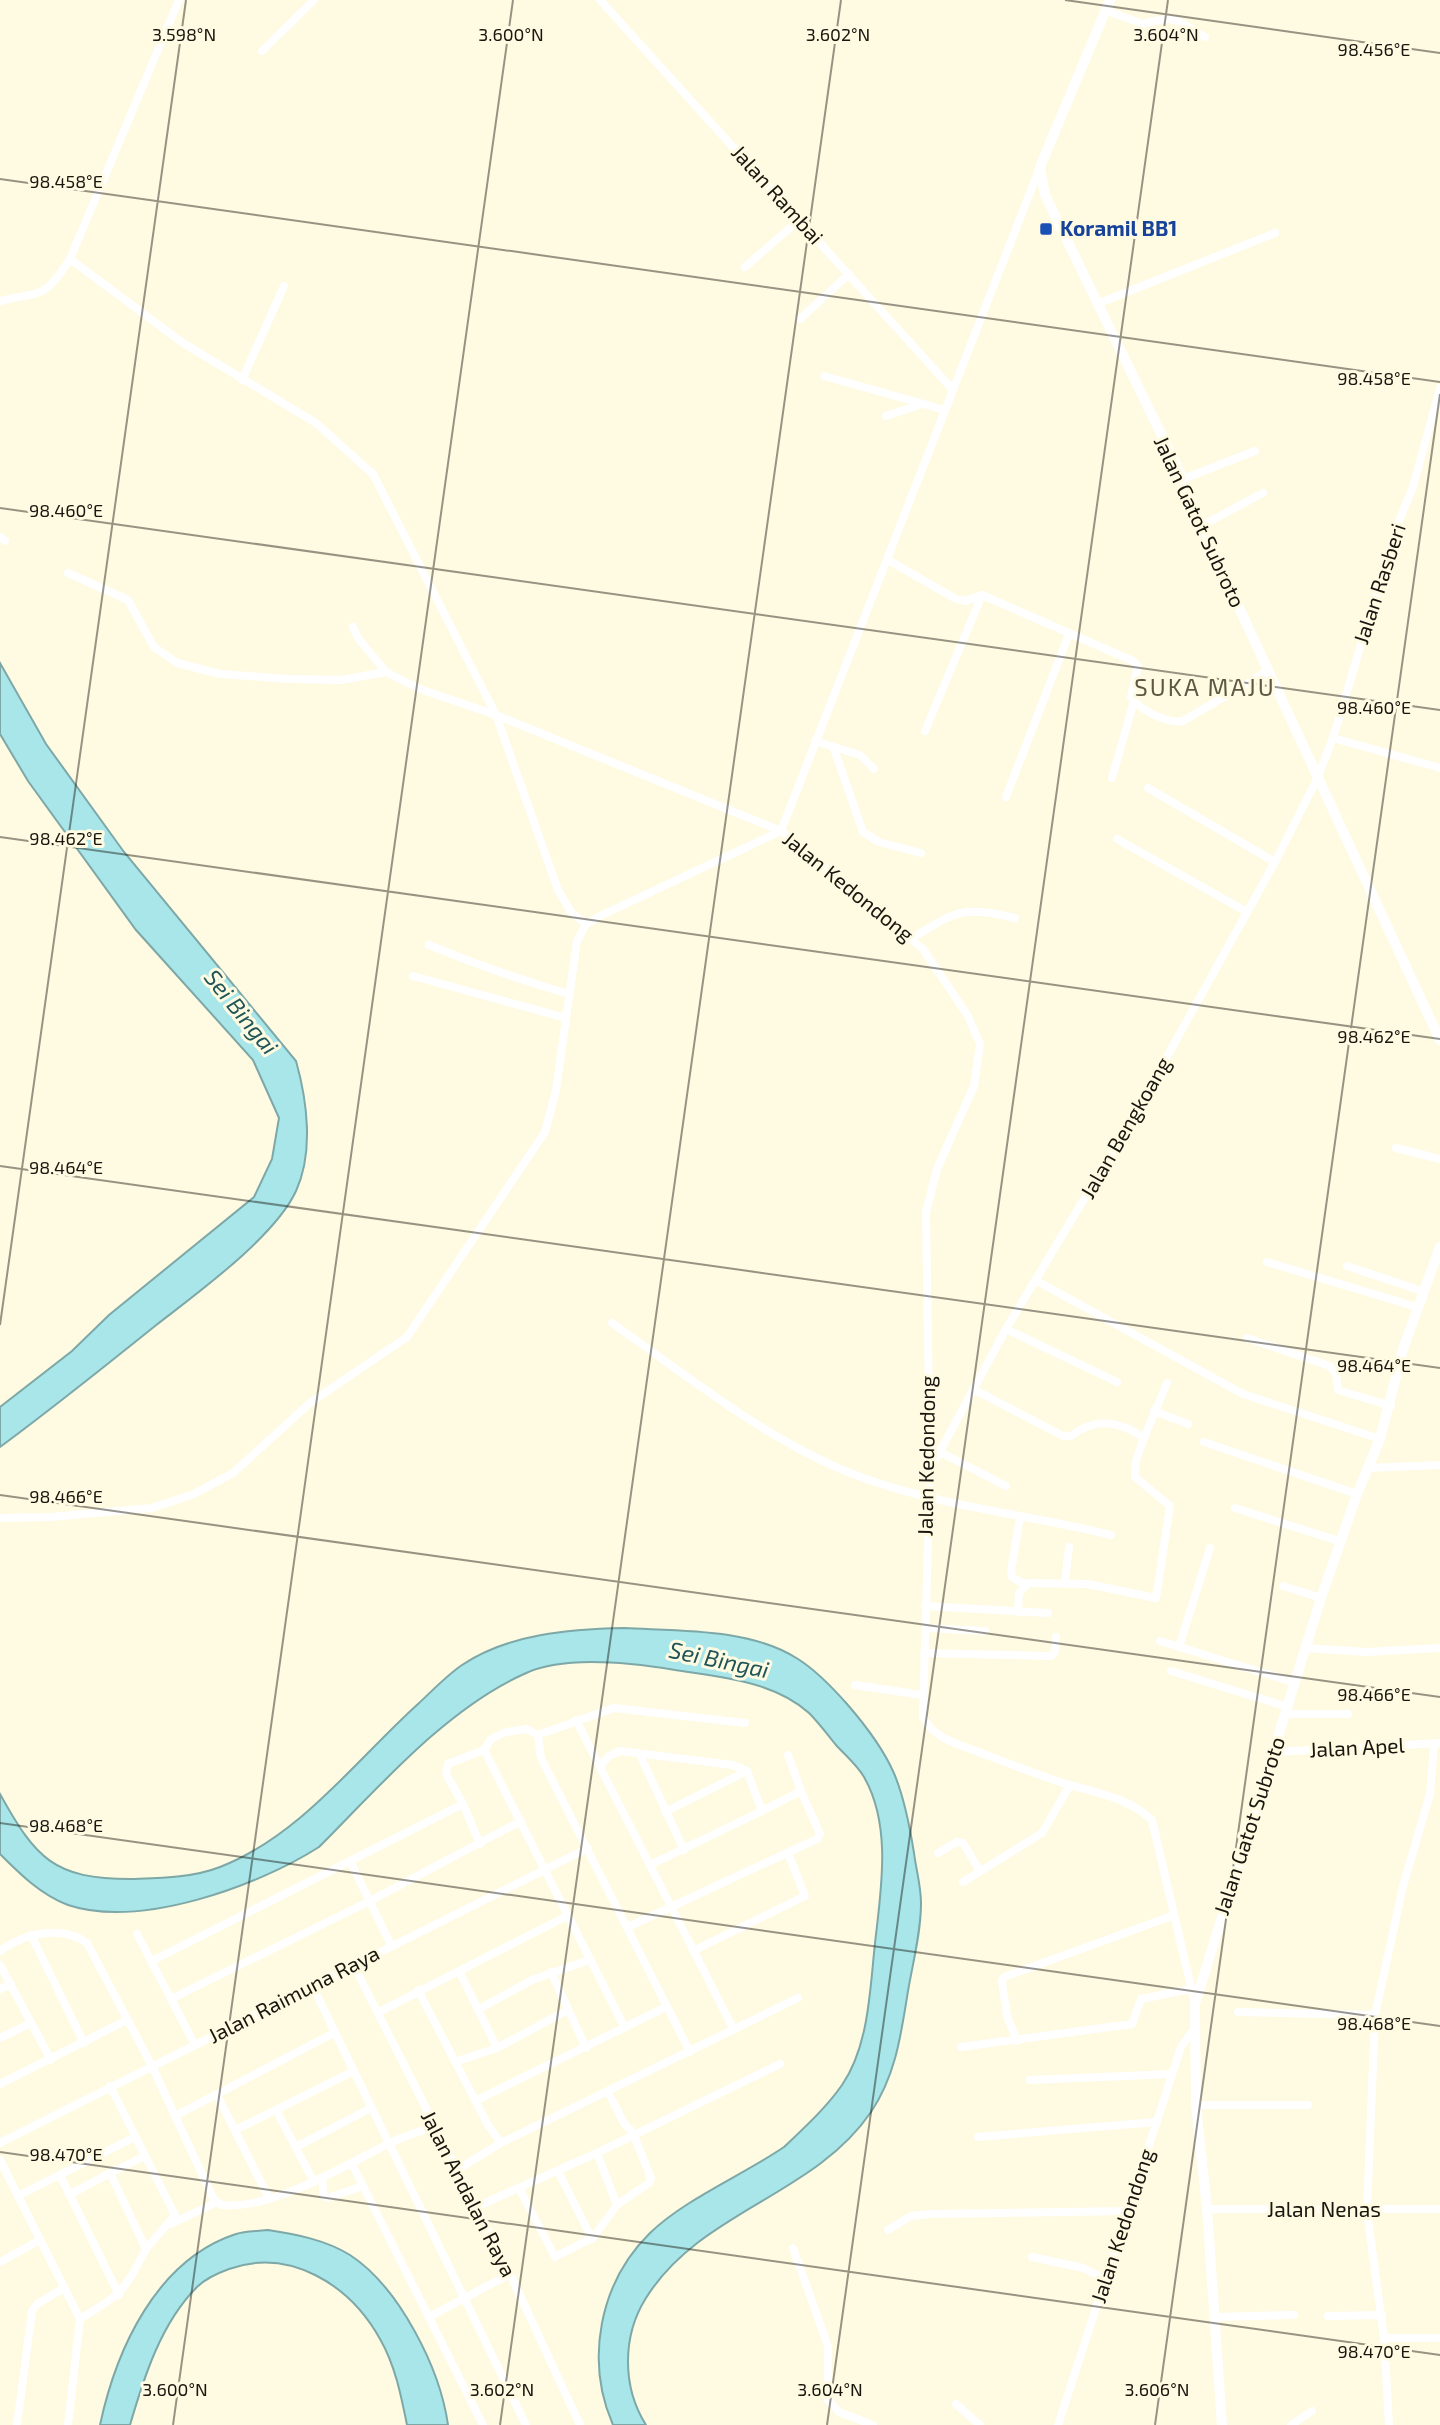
<svg xmlns="http://www.w3.org/2000/svg" width="1440" height="2425" viewBox="0 0 1440 2425" font-family="'Exo 2',sans-serif">
<rect width="100%" height="100%" fill="#fffae2"/>
<g fill="#a8e6e9" stroke="#7da8a7" stroke-width="2">
<path d="M 0,663 L 46,744 L 124,852 L 296,1061 C 307,1100 314,1152 296,1191 C 275,1237 196,1294 155,1326 C 104,1367 53,1408 0,1447 L 0,1407 L 72,1351 L 109,1315 L 254,1197 L 272,1159 L 279,1118 L 253,1060 L 136,930 L 28,781 L 0,734 Z"/>
<path d="M 624,1628 C 680,1631 750,1628 798,1659 C 817,1671 832,1687 847,1704 C 893,1757 903,1784 914,1853 C 916,1869 921,1886 921,1903 C 921,1932 913,1962 908,1991 C 901,2034 896,2075 871,2112 C 814,2196 700,2211 646,2298 C 622,2336 622,2387 646,2425 L 613,2425 C 585,2361 599,2283 650,2233 C 685,2199 743,2175 784,2147 C 804,2128 826,2108 842,2085 C 869,2046 870,1989 875,1943 C 881,1890 892,1826 864,1777 C 857,1765 845,1755 836,1745 C 827,1734 819,1723 809,1713 C 774,1681 720,1677 675,1670 C 633,1663 563,1655 524,1674 C 446,1709 379,1787 319,1847 C 258,1886 140,1929 68,1905 C 41,1895 20,1874 0,1854 L 0,1794 C 36,1859 54,1879 131,1879 C 159,1878 192,1878 220,1867 C 300,1836 356,1760 418,1704 C 432,1691 446,1676 462,1665 C 508,1634 570,1629 624,1628 Z"/>
<path d="M 268,2230 C 295,2234 326,2240 350,2255 C 399,2287 440,2368 448,2425 L 407,2425 C 401,2395 395,2365 380,2339 C 350,2285 290,2247 229,2269 C 218,2273 206,2278 197,2287 C 161,2323 144,2377 130,2425 L 100,2425 C 116,2350 156,2260 236,2234 C 245,2231 258,2231 268,2230 Z"/>
</g>
<g fill="none" stroke-linecap="round" stroke-linejoin="round">
<g stroke="#fff" stroke-width="8">
<path d="M 600,0 L 953,390"/>
<path d="M 1105,10 L 1143,24 C 1178,14 1175,20 1205,37"/>
<path d="M 262,51 L 314,0"/>
<path d="M 70,259 L 183,343 L 316,423 L 373,474 L 496,715 L 558,890 L 571,912 L 586,924"/>
<path d="M 745,267 L 799,220"/>
<path d="M 0,301 C 43,291 44,299 70,259 L 179,0"/>
<path d="M 1097,304 L 1275,233"/>
<path d="M 800,319 L 849,274"/>
<path d="M 824,376 L 945,410"/>
<path d="M 242,380 L 284,286"/>
<path d="M 886,416 L 919,405"/>
<path d="M 1183,479 L 1255,451"/>
<path d="M 1201,526 L 1263,493"/>
<path d="M 0,537 L 5,541"/>
<path d="M 888,560 L 956,599 L 966,601 L 982,595 L 1133,661 L 1138,666 L 1131,697 C 1139,710 1168,724 1183,721 L 1268,671"/>
<path d="M 68,573 L 128,600 L 154,647 L 177,663 L 220,674 L 290,679 L 341,680 L 386,672 L 420,689 L 496,715 L 781,831 L 923,949 L 968,1016 L 980,1044 L 974,1086 L 937,1169 L 926,1212 L 930,1473 L 923,1717 C 934,1738 954,1743 976,1751 C 1005,1762 1033,1773 1063,1783 C 1095,1793 1126,1796 1152,1820 L 1195,2004"/>
<path d="M 353,627 L 358,638 L 386,672"/>
<path d="M 925,731 L 982,595"/>
<path d="M 1333,738 L 1440,768"/>
<path d="M 815,741 L 860,755 L 874,769"/>
<path d="M 833,746 L 863,832 L 879,842 L 921,853"/>
<path d="M 1112,778 L 1134,701"/>
<path d="M 1148,788 L 1275,862"/>
<path d="M 1006,797 L 1069,634"/>
<path d="M 1117,839 L 1247,912"/>
<path d="M 912,938 C 959,910 960,906 1015,918"/>
<path d="M 429,945 C 475,964 521,980 569,994"/>
<path d="M 413,976 L 566,1018"/>
<path d="M 1396,1148 L 1440,1159"/>
<path d="M 1267,1262 L 1417,1307"/>
<path d="M 1347,1266 L 1422,1291"/>
<path d="M 1037,1281 L 1243,1394 L 1380,1439"/>
<path d="M 612,1323 C 692,1379 773,1446 866,1479 C 946,1507 1030,1515 1111,1535"/>
<path d="M 1006,1329 L 1117,1382"/>
<path d="M 1247,1338 L 1330,1366 L 1336,1374 L 1338,1390 L 1391,1406"/>
<path d="M 973,1389 L 1063,1436 L 1071,1436 C 1094,1417 1120,1421 1144,1438 L 1136,1460 L 1135,1477 L 1170,1506 L 1156,1598 L 1087,1584 L 1028,1583 L 1019,1593 L 1018,1612"/>
<path d="M 1154,1411 L 1188,1424"/>
<path d="M 1144,1438 L 1167,1383"/>
<path d="M 1204,1442 L 1357,1494"/>
<path d="M 938,1451 L 1006,1486"/>
<path d="M 932,1466 L 1006,1329 L 1134,1116 L 1275,862 L 1317,779 L 1333,738 L 1396,528 L 1413,487 L 1440,388"/>
<path d="M 1368,1468 L 1440,1465"/>
<path d="M 1235,1508 L 1342,1542"/>
<path d="M 0,1518 L 51,1517 L 152,1508 L 194,1494 L 233,1473 L 310,1403 L 407,1337 L 545,1132 L 556,1090 L 577,941 L 586,924 L 600,916 L 781,831 L 1040,167"/>
<path d="M 1020,1518 L 1011,1571 L 1012,1577 L 1024,1584"/>
<path d="M 1065,1582 L 1069,1547"/>
<path d="M 1283,1586 L 1321,1598"/>
<path d="M 925,1606 L 1048,1613"/>
<path d="M 926,1628 L 985,1631"/>
<path d="M 1160,1641 L 1296,1683"/>
<path d="M 1179,1647 L 1210,1548"/>
<path d="M 1307,1648 L 1366,1652 L 1440,1648"/>
<path d="M 924,1653 L 1051,1656 L 1055,1652 L 1056,1637"/>
<path d="M 1171,1671 L 1288,1707"/>
<path d="M 855,1685 L 922,1695"/>
<path d="M 1286,1714 L 1348,1714"/>
<path d="M 576,1720 L 734,2030"/>
<path d="M 538,1735 L 541,1758 L 690,2052"/>
<path d="M 484,1750 L 624,2026"/>
<path d="M 1274,1752 L 1440,1743"/>
<path d="M 640,1755 L 684,1850"/>
<path d="M 788,1755 L 801,1791"/>
<path d="M 600,1766 L 609,1756 L 620,1751 L 733,1765 L 747,1771 L 762,1811 L 801,1791 L 820,1834 L 817,1839 L 628,1927"/>
<path d="M 665,1812 L 747,1771"/>
<path d="M 480,1844 L 463,1804 L 446,1774 L 448,1764 L 484,1750 L 491,1739 L 506,1732 L 527,1729 L 538,1735 L 614,1708 L 745,1723"/>
<path d="M 938,1853 L 957,1842 L 963,1843 L 980,1871"/>
<path d="M 351,1863 L 391,1945"/>
<path d="M 650,1865 L 762,1811"/>
<path d="M 963,1882 L 1042,1833 L 1070,1785"/>
<path d="M 137,1934 L 195,2045"/>
<path d="M 31,1935 L 84,2043"/>
<path d="M 0,1951 C 23,1934 61,1924 87,1943 L 152,2066 L 214,2200 L 222,2205 C 272,2210 344,2166 388,2144 C 402,2137 418,2132 433,2127"/>
<path d="M 693,1951 L 805,1896 L 788,1853"/>
<path d="M 152,1961 L 463,1804"/>
<path d="M 353,1964 L 510,2274 L 580,2425"/>
<path d="M 0,1965 L 51,2060"/>
<path d="M 551,1972 L 586,2048"/>
<path d="M 460,1973 L 497,2048"/>
<path d="M 312,1985 L 526,2425"/>
<path d="M 0,1989 L 11,1984"/>
<path d="M 418,1990 L 488,2125 L 501,2143"/>
<path d="M 171,1999 L 370,1901 L 521,1821"/>
<path d="M 479,2009 L 532,1980 L 589,1960"/>
<path d="M 379,2012 L 567,1916"/>
<path d="M 1238,2012 L 1375,2015"/>
<path d="M 0,2038 L 31,2023"/>
<path d="M 1017,2041 L 1007,2016 L 1002,1981 L 1004,1977 L 1172,1916"/>
<path d="M 961,2047 L 1132,2024 L 1141,1999 L 1191,1989"/>
<path d="M 455,2062 L 497,2048 L 568,2010"/>
<path d="M 1030,2080 L 1172,2074"/>
<path d="M 0,2084 L 127,2020"/>
<path d="M 110,2086 L 175,2215 L 146,2249"/>
<path d="M 608,2092 L 624,2123 L 633,2133 L 651,2178 L 649,2183 L 617,2205"/>
<path d="M 217,2095 L 269,2198"/>
<path d="M 475,2101 L 666,2007"/>
<path d="M 1196,2105 L 1308,2105"/>
<path d="M 276,2110 L 352,2072"/>
<path d="M 175,2116 L 334,2033"/>
<path d="M 235,2130 L 276,2110 L 314,2182"/>
<path d="M 978,2137 L 1157,2122"/>
<path d="M 0,2143 L 588,1848"/>
<path d="M 296,2147 L 371,2108"/>
<path d="M 0,2160 L 80,2319 L 68,2425"/>
<path d="M 352,2164 L 483,2425"/>
<path d="M 457,2170 L 501,2143 L 798,1998"/>
<path d="M 558,2171 L 592,2239 L 617,2205 L 597,2153"/>
<path d="M 60,2175 L 119,2295"/>
<path d="M 322,2178 L 324,2196 L 328,2198 L 363,2186"/>
<path d="M 519,2188 L 555,2257 L 590,2239"/>
<path d="M 69,2195 L 110,2173"/>
<path d="M 18,2196 L 135,2137"/>
<path d="M 476,2207 L 597,2153 L 780,2064"/>
<path d="M 1207,2209 L 1440,2209"/>
<path d="M 171,2224 L 217,2202"/>
<path d="M 888,2230 L 911,2216 L 931,2214 L 1128,2211"/>
<path d="M 793,2248 L 828,2346 L 828,2400 L 839,2412 L 873,2425"/>
<path d="M 1032,2257 L 1083,2268 L 1106,2279"/>
<path d="M 0,2262 L 40,2240"/>
<path d="M 1328,2316 L 1382,2315"/>
<path d="M 429,2317 L 510,2274"/>
<path d="M 1216,2317 L 1294,2315"/>
<path d="M 80,2319 C 121,2294 124,2292 146,2249 L 110,2173 L 145,2156"/>
<path d="M 1384,2338 L 1440,2338"/>
<path d="M 956,2404 L 980,2425"/>
<path d="M 17,2425 L 32,2311 L 37,2304 L 64,2288"/>
<path d="M 1058,2425 L 1181,2047 L 1194,2029"/>
<path d="M 1291,2425 L 1312,2411"/>
<path d="M 1389,2425 L 1384,2338 L 1367,2212 L 1375,2015 L 1403,1886 L 1430,1794 L 1434,1744"/>
</g>
<g stroke="#fff" stroke-width="10">
<path d="M 1110,0 L 1040,167 L 1045,195 L 1183,479 L 1201,526 L 1440,1040"/>
<path d="M 1222,2425 L 1207,2209 L 1196,2105 L 1195,2004 L 1321,1598 L 1357,1494 L 1380,1439 L 1403,1349 L 1440,1247"/>
</g>
</g>
<path fill="none" stroke="#18160e" stroke-width="2" stroke-opacity="0.45" d="M 1065,0 L 1440,53M 0,179 L 1440,382M 0,508 L 1440,710M 0,837 L 1440,1039M 0,1166 L 1440,1368M 0,1325 L 186,0M 0,1495 L 1440,1697M 0,1823 L 1440,2026M 0,2152 L 1440,2355M 173,2425 L 513,0M 500,2425 L 841,0M 827,2425 L 1168,0M 1155,2425 L 1440,394"/>
<rect fill="#1a4fb4" stroke="#fffae2" stroke-width="2.5" x="1039" y="222" width="14" height="14" rx="3.5"/>
<g text-anchor="middle" stroke-width="6" stroke-linejoin="round" paint-order="stroke">
<g font-size="21" fill="#18160e" stroke="#fffae2">
<text transform="translate(777 195) rotate(48)" y="7">Jalan Rambai</text>
<text transform="translate(1199 522) rotate(65)" y="7">Jalan Gatot Subroto</text>
<text transform="translate(1380 584) rotate(-72)" y="7">Jalan Rasberi</text>
<text transform="translate(848 887) rotate(39)" y="7">Jalan Kedondong</text>
<text transform="translate(1126 1128) rotate(-60)" y="7">Jalan Bengkoang</text>
<text transform="translate(927 1456) rotate(-89)" y="7">Jalan Kedondong</text>
<text transform="translate(1357 1748) rotate(-3)" y="7">Jalan Apel</text>
<text transform="translate(1250 1826) rotate(-72)" y="7">Jalan Gatot Subroto</text>
<text transform="translate(294 1995) rotate(-27)" y="7">Jalan Raimuna Raya</text>
<text transform="translate(468 2194) rotate(63)" y="7">Jalan Andalan Raya</text>
<text x="1324" y="2217">Jalan Nenas</text>
<text transform="translate(1123 2226) rotate(-72)" y="7">Jalan Kedondong</text>
</g>
<g font-size="21" font-weight="bold" fill="#164399" stroke="#fffae2" text-anchor="start">
<text x="1060" y="236">Koramil BB1</text>
</g>
<g font-size="23" font-style="italic" fill="#205558" stroke="#fffae2">
<text transform="translate(241 1012) rotate(51)" y="8">Sei Bingai</text>
<text transform="translate(719 1660) rotate(12)" y="8">Sei Bingai</text>
</g>
<g font-size="24" letter-spacing="2" fill="#5c5843" stroke="#fffae2">
<text x="1205" y="696">SUKA MAJU</text>
</g>
</g>
<g font-size="18" text-anchor="middle" fill="#18160e" stroke="#fffae2" stroke-width="6" stroke-linejoin="round" paint-order="stroke">
<text x="184" y="41">3.598°N</text>
<text x="511" y="41">3.600°N</text>
<text x="838" y="41">3.602°N</text>
<text x="1166" y="41">3.604°N</text>
<text x="1374" y="56">98.456°E</text>
<text x="66" y="188">98.458°E</text>
<text x="1374" y="385">98.458°E</text>
<text x="66" y="517">98.460°E</text>
<text x="1374" y="714">98.460°E</text>
<text x="66" y="845">98.462°E</text>
<text x="1374" y="1043">98.462°E</text>
<text x="66" y="1174">98.464°E</text>
<text x="1374" y="1372">98.464°E</text>
<text x="66" y="1503">98.466°E</text>
<text x="1374" y="1701">98.466°E</text>
<text x="66" y="1832">98.468°E</text>
<text x="1374" y="2030">98.468°E</text>
<text x="66" y="2161">98.470°E</text>
<text x="1374" y="2358">98.470°E</text>
<text x="175" y="2396">3.600°N</text>
<text x="502" y="2396">3.602°N</text>
<text x="830" y="2396">3.604°N</text>
<text x="1157" y="2396">3.606°N</text>
</g>
</svg>
